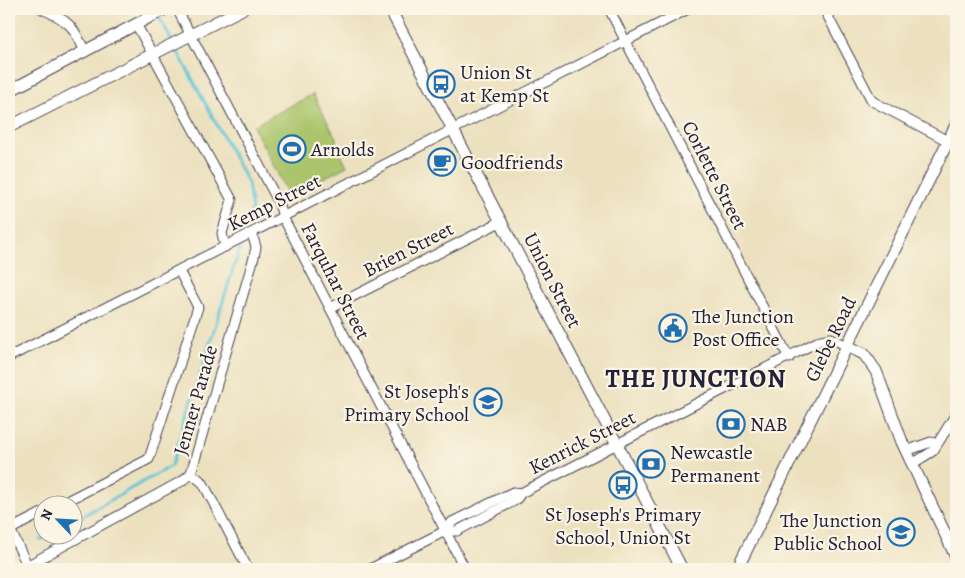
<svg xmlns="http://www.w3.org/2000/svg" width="965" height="578" viewBox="0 0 965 578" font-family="Alegreya,serif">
<rect width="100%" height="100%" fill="#fcf5e5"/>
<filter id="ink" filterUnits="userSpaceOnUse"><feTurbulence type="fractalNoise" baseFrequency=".02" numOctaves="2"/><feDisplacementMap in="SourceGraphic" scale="10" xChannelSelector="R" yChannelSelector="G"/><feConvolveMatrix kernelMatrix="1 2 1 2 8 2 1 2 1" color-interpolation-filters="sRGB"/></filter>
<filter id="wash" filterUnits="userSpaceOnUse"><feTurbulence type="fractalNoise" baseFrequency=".0096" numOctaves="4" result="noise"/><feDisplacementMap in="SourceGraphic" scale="20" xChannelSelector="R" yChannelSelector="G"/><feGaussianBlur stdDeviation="1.12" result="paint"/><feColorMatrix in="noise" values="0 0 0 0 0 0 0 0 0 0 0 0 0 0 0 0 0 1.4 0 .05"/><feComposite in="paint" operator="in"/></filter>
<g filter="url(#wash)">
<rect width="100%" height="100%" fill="#ece1bf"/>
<g fill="#aac56c" stroke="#667454">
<path d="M 84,9 L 132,9 L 124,13 Z"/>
<path d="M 313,94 L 337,140 L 335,142 L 347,166 L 289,196 L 253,126 Z"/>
</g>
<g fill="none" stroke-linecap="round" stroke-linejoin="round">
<g stroke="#5ac4d5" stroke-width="3">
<path d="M 158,15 L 248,183 L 252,210 L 244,235"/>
<path d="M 72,522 L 171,466 L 242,241"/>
<path d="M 40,540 L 48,536"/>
</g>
</g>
</g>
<g filter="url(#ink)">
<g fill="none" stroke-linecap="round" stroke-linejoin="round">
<g stroke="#403f4f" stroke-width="11">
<g id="street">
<path d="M 42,9 C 68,20 74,26 85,52"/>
<path d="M 177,9 L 279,203 L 283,217 L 465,569"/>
<path d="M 609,9 L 789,358"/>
<path d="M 824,9 L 872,101 L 948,141"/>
<path d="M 136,24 L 232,200 L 222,233 L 225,247"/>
<path d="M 330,308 L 502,221"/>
<path d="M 9,357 L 688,9"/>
<path d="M 906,451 L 931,442 L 936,444"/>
<path d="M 912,464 L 933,451 L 956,414"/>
<path d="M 191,473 L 203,483 L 248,569"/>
<path d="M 57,506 L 149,459 L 198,307 L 179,271"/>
<path d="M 9,527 L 29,569"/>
<path d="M 9,530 L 42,513"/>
<path d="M 445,531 L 457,531 L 516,500 L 521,493 L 821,340 L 831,338 L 847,346"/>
<path d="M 21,569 L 182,481 L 191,473 L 254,257 L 256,247 L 252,234"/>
<path d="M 370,569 L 445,531 L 452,522 L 513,492 L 521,493"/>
</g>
</g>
<g stroke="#403f4f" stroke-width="13">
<g id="secondary">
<path d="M 390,9 L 682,569"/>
<path d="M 9,91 L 165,9"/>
<path d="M 9,127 L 242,9"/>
<path d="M 847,346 L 864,354 L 876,371 L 902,442 L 956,557"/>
<path d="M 737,569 L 956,125"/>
</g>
</g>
<use href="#street" stroke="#fff" stroke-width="9"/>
<use href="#secondary" stroke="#fff" stroke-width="11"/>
</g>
</g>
<defs>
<g id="bus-ring" transform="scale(1.4375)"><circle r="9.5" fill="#fcf5e5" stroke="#1f6fb2" stroke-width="1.5"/><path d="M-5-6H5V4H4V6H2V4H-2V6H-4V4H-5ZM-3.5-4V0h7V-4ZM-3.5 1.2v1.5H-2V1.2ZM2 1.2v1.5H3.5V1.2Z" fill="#1f6fb2"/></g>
<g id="stadium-ring" transform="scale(1.4375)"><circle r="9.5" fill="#fcf5e5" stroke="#1f6fb2" stroke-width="1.5"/><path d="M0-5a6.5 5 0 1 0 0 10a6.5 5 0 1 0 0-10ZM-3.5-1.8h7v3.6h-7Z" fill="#1f6fb2"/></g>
<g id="cafe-ring" transform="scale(1.4375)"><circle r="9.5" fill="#fcf5e5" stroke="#1f6fb2" stroke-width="1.5"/><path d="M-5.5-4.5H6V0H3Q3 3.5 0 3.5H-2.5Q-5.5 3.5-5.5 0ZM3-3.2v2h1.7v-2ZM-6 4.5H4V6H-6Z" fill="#1f6fb2"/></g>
<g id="civic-ring" transform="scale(1.4375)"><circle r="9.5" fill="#fcf5e5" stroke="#1f6fb2" stroke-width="1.5"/><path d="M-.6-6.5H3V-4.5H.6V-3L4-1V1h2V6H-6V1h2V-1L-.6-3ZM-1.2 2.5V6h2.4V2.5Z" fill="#1f6fb2"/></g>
<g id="school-ring" transform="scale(1.4375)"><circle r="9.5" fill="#fcf5e5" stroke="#1f6fb2" stroke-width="1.5"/><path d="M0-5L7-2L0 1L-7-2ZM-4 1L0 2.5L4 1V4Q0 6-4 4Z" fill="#1f6fb2"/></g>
<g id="bank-ring" transform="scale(1.4375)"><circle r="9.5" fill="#fcf5e5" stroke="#1f6fb2" stroke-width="1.5"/><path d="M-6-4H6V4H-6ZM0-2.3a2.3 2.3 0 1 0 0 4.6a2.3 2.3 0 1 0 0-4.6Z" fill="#1f6fb2"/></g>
</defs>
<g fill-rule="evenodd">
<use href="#bus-ring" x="441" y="84"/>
<use href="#stadium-ring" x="292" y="149"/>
<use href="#cafe-ring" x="442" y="162"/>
<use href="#civic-ring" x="673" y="328"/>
<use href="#school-ring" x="488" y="402"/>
<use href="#bank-ring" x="731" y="424"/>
<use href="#bank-ring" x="651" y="464"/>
<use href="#bus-ring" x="623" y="485"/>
<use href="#school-ring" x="901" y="532"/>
</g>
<g text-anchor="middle" stroke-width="4.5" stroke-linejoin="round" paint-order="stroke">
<g font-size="20" fill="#22223b" stroke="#fcf5e5" text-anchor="start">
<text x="460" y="79">Union St<tspan x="460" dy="23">at Kemp St</tspan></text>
<text x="311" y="156">Arnolds</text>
<text x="461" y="169">Goodfriends</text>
<text x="692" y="323">The Junction<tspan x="692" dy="23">Post Office</tspan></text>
<text x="469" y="398" text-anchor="end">St Joseph's<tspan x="469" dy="23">Primary School</tspan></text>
<text x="750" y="431">NAB</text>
<text x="670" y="459">Newcastle<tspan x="670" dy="23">Permanent</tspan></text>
<text x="623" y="521" text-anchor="middle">St Joseph's Primary<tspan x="623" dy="23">School, Union St</tspan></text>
<text x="882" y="527" text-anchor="end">The Junction<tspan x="882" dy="23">Public School</tspan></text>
</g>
<g font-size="20" fill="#22223b" stroke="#fcf5e5">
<text transform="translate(715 175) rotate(63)" y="7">Corlette Street</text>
<text transform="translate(274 202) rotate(-27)" y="7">Kemp Street</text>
<text transform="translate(408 249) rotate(-27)" y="7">Brien Street</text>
<text transform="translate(553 280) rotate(63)" y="7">Union Street</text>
<text transform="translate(336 281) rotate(63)" y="7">Farquhar Street</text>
<text transform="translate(830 339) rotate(-64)" y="7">Glebe Road</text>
<text transform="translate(195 400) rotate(-74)" y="7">Jenner Parade</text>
<text transform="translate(582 442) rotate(-27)" y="7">Kenrick Street</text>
</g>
<g font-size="25" font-weight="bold" letter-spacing="1" fill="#22223b" stroke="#fcf5e5">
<text x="696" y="387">THE JUNCTION</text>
</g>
</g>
<rect width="965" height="578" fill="none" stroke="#fcf5e5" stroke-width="30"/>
<g transform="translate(58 520) rotate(295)"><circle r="24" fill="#fcf5e5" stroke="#a5a1a1"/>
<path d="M0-4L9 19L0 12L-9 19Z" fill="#1f6fb2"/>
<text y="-8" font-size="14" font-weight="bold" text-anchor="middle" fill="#22223b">N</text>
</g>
</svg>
